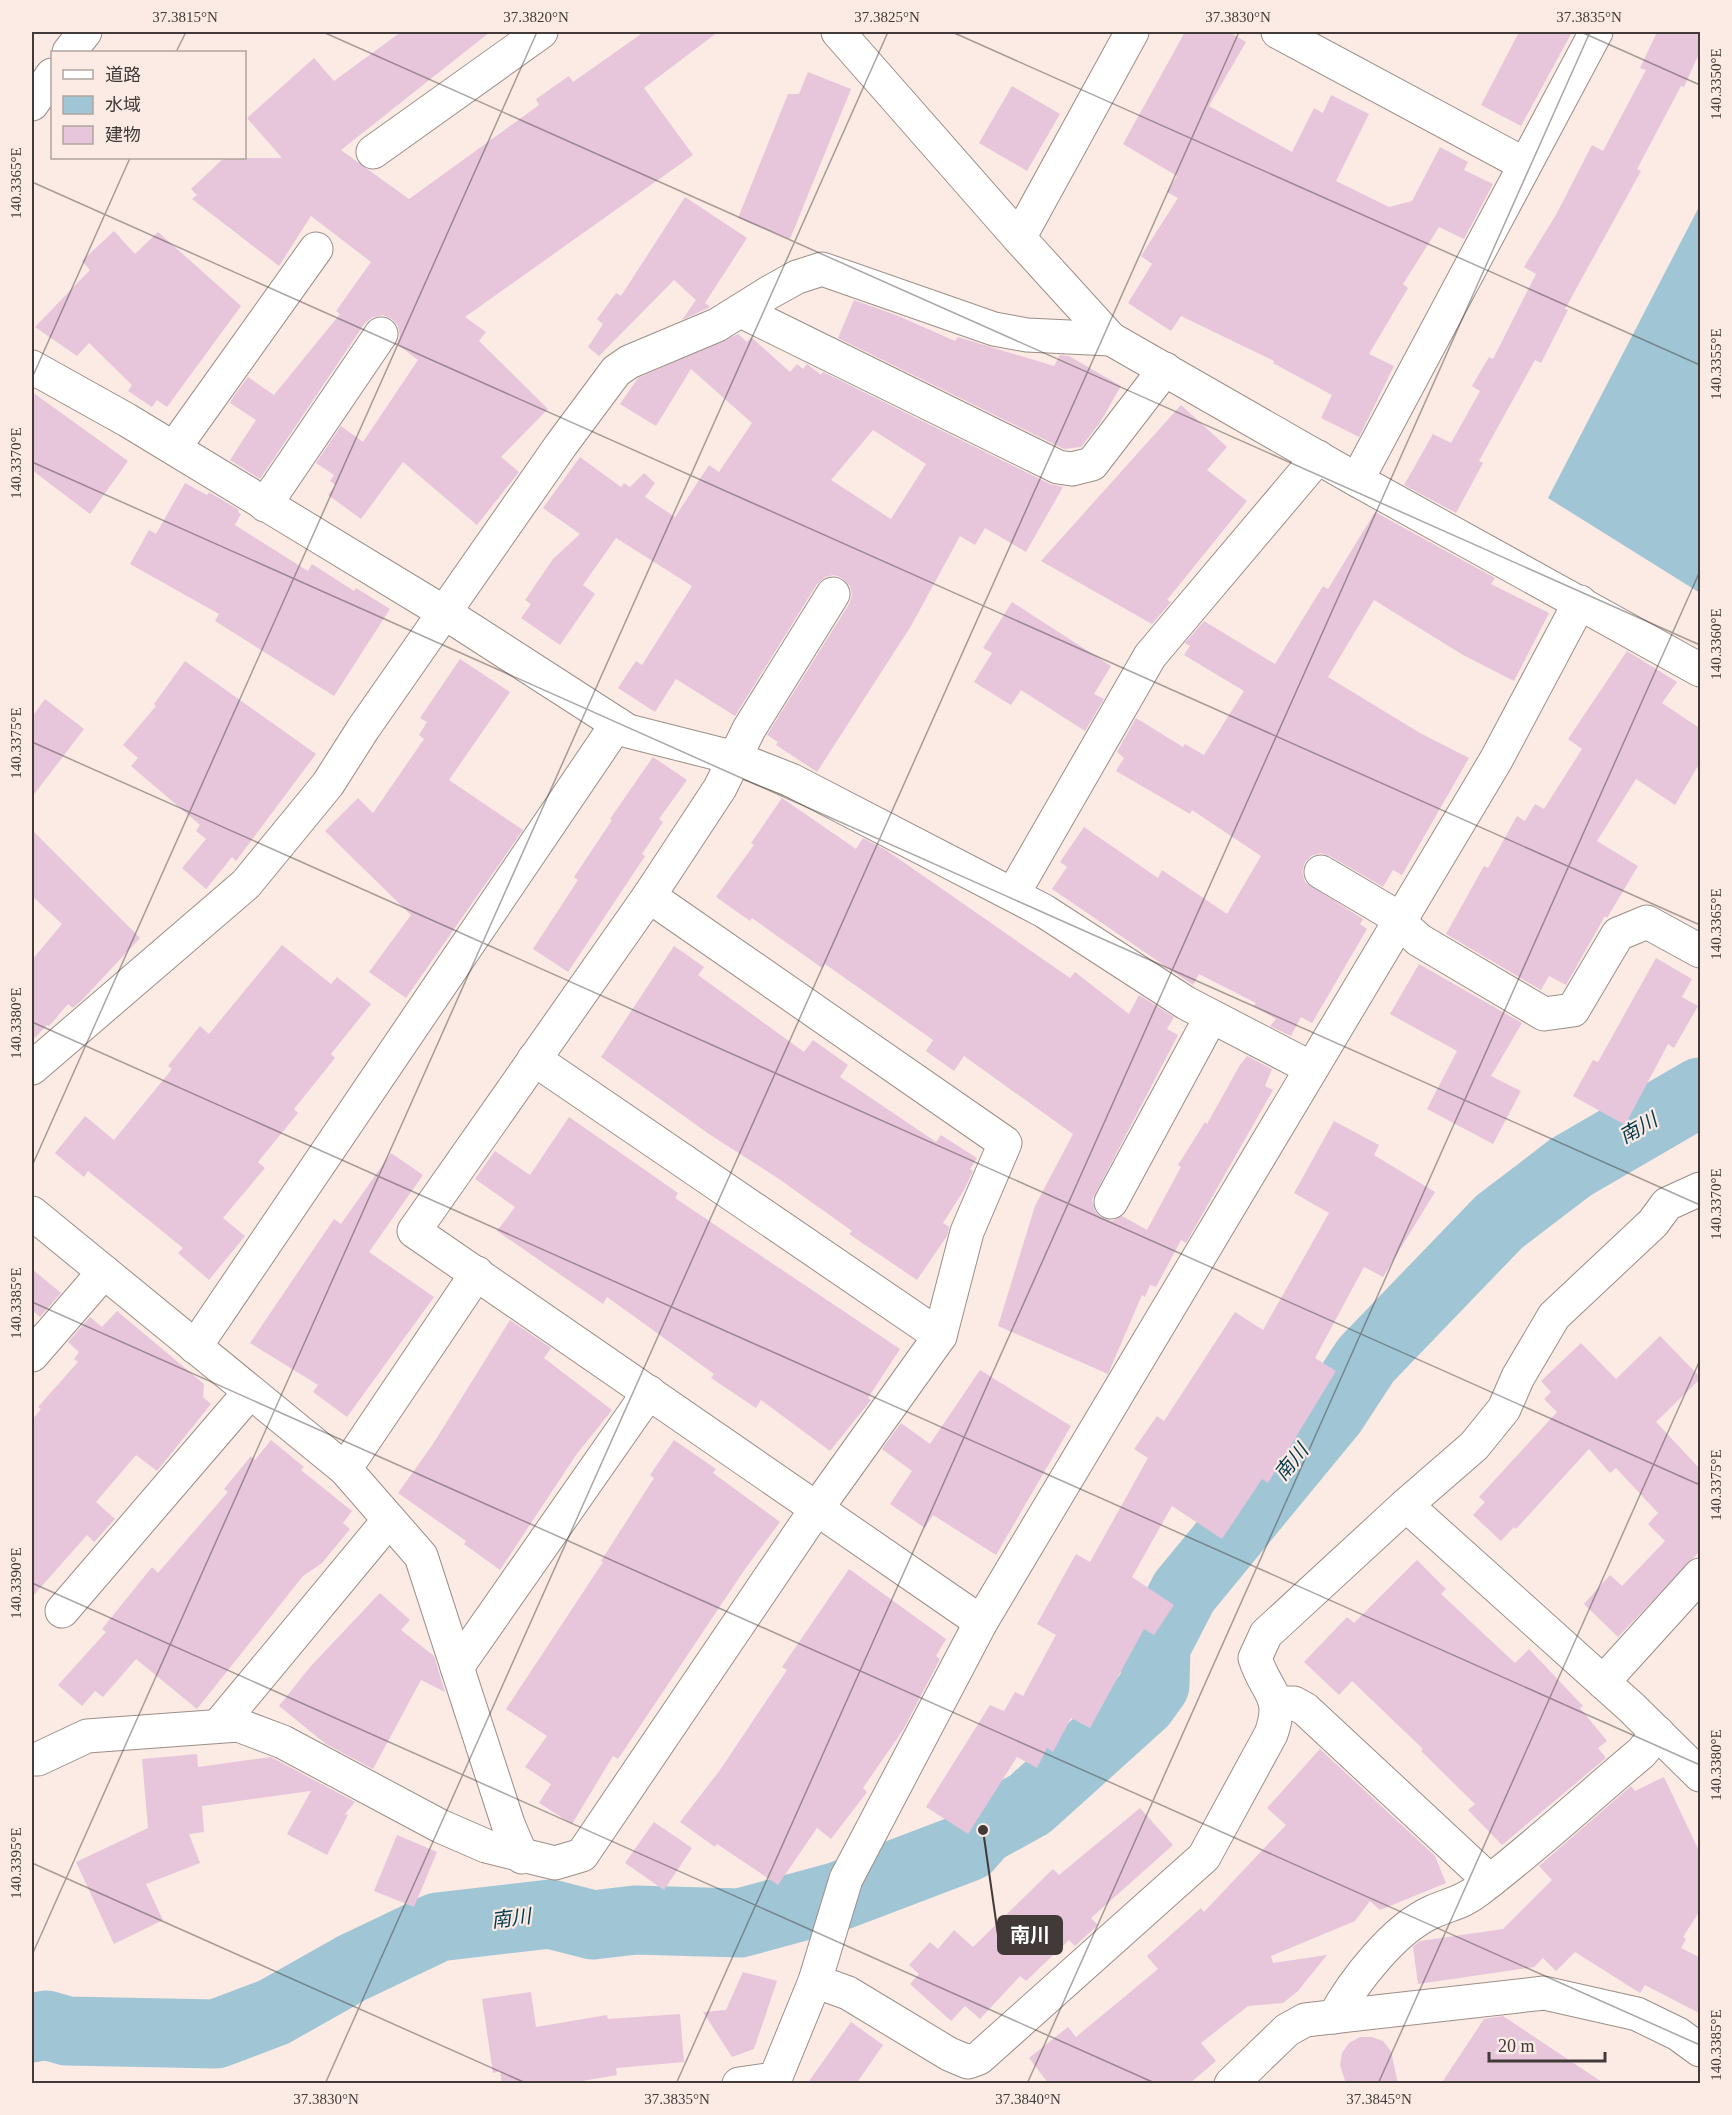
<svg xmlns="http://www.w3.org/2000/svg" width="1732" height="2115" viewBox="0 0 1732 2115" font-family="'Times New Roman','Noto Sans JP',serif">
<rect width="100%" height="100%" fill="#fbebe4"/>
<path fill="#a0c6d5" d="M 1700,205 L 1700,593 L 1548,498 Z"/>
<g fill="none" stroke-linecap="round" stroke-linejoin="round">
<path stroke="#a0c6d5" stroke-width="69" d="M 32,2028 L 46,2025 L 67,2031 L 216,2034 L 274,2012 L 352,1968 L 438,1927 L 550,1914 L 593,1925 L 635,1920 L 740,1923 L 839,1896 L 968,1847 L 983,1830 L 1030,1804 L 1142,1703 L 1155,1685 L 1156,1646 L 1184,1592 L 1332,1412 L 1366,1360 L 1499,1222 L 1571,1167 L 1700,1092"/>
</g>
<g fill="#e7c6db" fill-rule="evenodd">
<path d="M 401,32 L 490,32 L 341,150 L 409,199 L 539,105 L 536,99 L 569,76 L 573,82 L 644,32 L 718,32 L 644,88 L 693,155 L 465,317 L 486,332 L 479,341 L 548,409 L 501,457 L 519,472 L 477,525 L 403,462 L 361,519 L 328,495 L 336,485 L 330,481 L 334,475 L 316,463 L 341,426 L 363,442 L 418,360 L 397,344 L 400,336 L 398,326 L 392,319 L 383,315 L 373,317 L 365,323 L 260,479 L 230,460 L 256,420 L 230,403 L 234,396 L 248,377 L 274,395 L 340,314 L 336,311 L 371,262 L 311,216 L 279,266 L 192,199 L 197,195 L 191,189 L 224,158 L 282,158 L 247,118 L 314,58 L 334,81 Z"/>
<path d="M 1185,32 L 1229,32 L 1246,42 L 1209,106 L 1292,152 L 1314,108 L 1323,113 L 1331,95 L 1369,114 L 1336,181 L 1389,207 L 1412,201 L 1440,147 L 1468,162 L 1464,170 L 1493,184 L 1464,239 L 1439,227 L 1403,284 L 1408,288 L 1369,354 L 1394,366 L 1359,437 L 1321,418 L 1332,395 L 1273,363 L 1274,361 L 1181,316 L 1171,331 L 1128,303 L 1152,264 L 1141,256 L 1178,198 L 1167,192 L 1177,176 L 1123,144 Z"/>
<path d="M 1519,32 L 1572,32 L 1521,126 L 1481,105 Z"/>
<path d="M 1657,32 L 1701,32 L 1701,49 L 1684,87 L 1681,86 L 1637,169 L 1641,171 L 1565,309 L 1568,310 L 1541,363 L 1535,360 L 1479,461 L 1483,463 L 1456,513 L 1404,485 L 1433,434 L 1451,443 L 1480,391 L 1472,386 L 1489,357 L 1493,359 L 1536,274 L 1524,267 L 1557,213 L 1592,145 L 1603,151 L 1646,70 L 1640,68 Z"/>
<path d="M 808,72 L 851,89 L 790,239 L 738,218 L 788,94 L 799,94 Z"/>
<path d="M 1012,86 L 1060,114 L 1027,171 L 979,143 Z"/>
<path d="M 685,197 L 747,238 L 705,303 L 710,307 L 682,320 L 696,300 L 674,280 L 599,356 L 588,347 L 603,324 L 597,319 L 616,293 L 621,296 Z"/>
<path d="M 114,231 L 135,254 L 158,232 L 241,306 L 167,407 L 157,400 L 152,407 L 128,391 L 132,385 L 89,343 L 77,356 L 35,327 L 90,270 L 82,261 Z"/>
<path d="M 854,300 L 896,315 L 955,341 L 958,337 L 1054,366 L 1060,355 L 1069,356 L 1121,386 L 1099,424 L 1081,447 L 1064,449 L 838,338 Z"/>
<path d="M 738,334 L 747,342 L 751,337 L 790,372 L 797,364 L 803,369 L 807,364 L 821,375 L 823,372 L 1050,484 L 1063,487 L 1026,552 L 985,528 L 975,545 L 960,536 L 911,626 L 817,772 L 776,745 L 778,742 L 767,735 L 849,604 L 852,595 L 850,586 L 842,578 L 834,575 L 825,577 L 817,584 L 735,716 L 676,679 L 655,712 L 618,688 L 636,661 L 642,665 L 692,586 L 616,538 L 583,585 L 595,594 L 560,645 L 521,618 L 531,604 L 525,600 L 553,559 L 580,534 L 543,508 L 580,457 L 621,487 L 624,483 L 630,487 L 644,473 L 655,483 L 645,497 L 675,517 L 709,465 L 719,472 L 752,423 L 691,369 L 656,426 L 620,404 L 638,378 ZM 873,430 L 926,464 L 891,519 L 831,480 Z"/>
<path d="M 32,392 L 128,461 L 90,514 L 32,470 Z"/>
<path d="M 1181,405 L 1227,447 L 1207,470 L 1247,501 L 1167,600 L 1171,602 L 1152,624 L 1041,561 Z"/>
<path d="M 185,483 L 207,495 L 209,492 L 239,510 L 238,512 L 241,514 L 235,525 L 308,571 L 312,564 L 354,591 L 356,588 L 390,609 L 334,696 L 215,621 L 219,614 L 130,564 L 149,530 L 156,534 Z"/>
<path d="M 1375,512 L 1495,578 L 1491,584 L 1549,613 L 1514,681 L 1463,655 L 1374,600 L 1328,677 L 1420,733 L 1469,758 L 1402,875 L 1393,870 L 1383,887 L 1330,856 L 1321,853 L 1311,856 L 1305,862 L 1302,872 L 1305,882 L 1363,919 L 1360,924 L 1367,929 L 1312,1023 L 1301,1017 L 1291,1036 L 1270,1026 L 1276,1019 L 1254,1006 L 1256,1003 L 1199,974 L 1193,985 L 1052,889 L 1067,867 L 1060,862 L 1084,827 L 1158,878 L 1162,870 L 1227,914 L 1261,856 L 1192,810 L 1190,814 L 1116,771 L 1124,758 L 1117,752 L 1136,718 L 1183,747 L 1185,744 L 1204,755 L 1244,691 L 1184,655 L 1190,646 L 1185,643 L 1204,621 L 1275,664 L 1323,586 L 1328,589 Z"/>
<path d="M 1012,602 L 1111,666 L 1094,694 L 1104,699 L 1085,731 L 1021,690 L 1011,705 L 974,682 L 992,653 L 983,648 Z"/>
<path d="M 1627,651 L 1677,682 L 1662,703 L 1701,729 L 1701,761 L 1675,805 L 1636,779 L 1597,841 L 1638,866 L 1607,918 L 1605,916 L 1566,985 L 1549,976 L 1541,990 L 1446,934 L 1484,866 L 1488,868 L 1517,816 L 1525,821 L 1535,804 L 1544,809 L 1582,749 L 1568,739 Z"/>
<path d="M 460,659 L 510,692 L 449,780 L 523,830 L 406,998 L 369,972 L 411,915 L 325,831 L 358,798 L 373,813 L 424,739 L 419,735 L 427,722 L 420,718 Z"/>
<path d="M 185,661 L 316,754 L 236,861 L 232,857 L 206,889 L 182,868 L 206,839 L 196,831 L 200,825 L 131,766 L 138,758 L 123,745 L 156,706 L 154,704 Z"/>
<path d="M 45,699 L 84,729 L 32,797 L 32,717 Z"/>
<path d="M 653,757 L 687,780 L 659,819 L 663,822 L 642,854 L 645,856 L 568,972 L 533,949 L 578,880 L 574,877 L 612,820 L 610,819 Z"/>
<path d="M 782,798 L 856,849 L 863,838 L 886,850 L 1070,978 L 1075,972 L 1129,1014 L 1139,995 L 1174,1017 L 1167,1029 L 1178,1035 L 1092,1200 L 1095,1211 L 1102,1218 L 1112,1221 L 1122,1216 L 1147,1230 L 1181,1167 L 1178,1165 L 1205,1122 L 1207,1124 L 1240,1065 L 1247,1056 L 1272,1069 L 1265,1086 L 1273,1090 L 1186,1243 L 1181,1240 L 1156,1287 L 1150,1285 L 1145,1297 L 1142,1295 L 1108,1374 L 998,1326 L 1035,1206 L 1073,1134 L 964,1056 L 954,1071 L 926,1051 L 933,1040 L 825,964 L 822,968 L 752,918 L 750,921 L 716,897 L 754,845 L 751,843 Z"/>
<path d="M 32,830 L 140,938 L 83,999 L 73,1008 L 68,1004 L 49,1026 L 47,1025 L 32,1041 L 32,960 L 62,924 L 32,896 Z"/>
<path d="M 282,945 L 331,984 L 337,977 L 371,1004 L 331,1054 L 335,1058 L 294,1109 L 298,1113 L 258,1162 L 265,1168 L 223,1218 L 245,1236 L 209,1280 L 178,1253 L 183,1248 L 88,1171 L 84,1177 L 55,1153 L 85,1116 L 114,1140 L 172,1069 L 168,1066 L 200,1026 L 209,1034 Z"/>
<path d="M 674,946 L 704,967 L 698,975 L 804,1052 L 813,1040 L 848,1065 L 840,1077 L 936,1142 L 941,1135 L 977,1158 L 970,1169 L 973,1171 L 964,1190 L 943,1223 L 949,1227 L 947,1236 L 917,1280 L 849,1234 L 852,1231 L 779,1179 L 709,1134 L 601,1057 Z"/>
<path d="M 1656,958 L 1692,979 L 1682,997 L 1698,1006 L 1674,1048 L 1668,1044 L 1625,1125 L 1573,1096 L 1593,1060 L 1598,1062 Z"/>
<path d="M 1419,964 L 1522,1023 L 1491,1076 L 1521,1091 L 1493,1144 L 1427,1109 L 1457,1051 L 1390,1014 Z"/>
<path d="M 569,1117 L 678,1193 L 675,1198 L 900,1349 L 868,1398 L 871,1400 L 830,1451 L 761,1400 L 756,1408 L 711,1378 L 714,1374 L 607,1297 L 603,1304 L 497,1231 L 515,1207 L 475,1179 L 495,1151 L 530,1175 Z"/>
<path d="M 1334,1121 L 1379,1145 L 1374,1155 L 1435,1192 L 1383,1277 L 1364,1267 L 1315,1358 L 1336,1371 L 1268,1483 L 1262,1479 L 1222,1539 L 1172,1506 L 1132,1577 L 1174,1605 L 1154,1635 L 1144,1629 L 1090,1728 L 1071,1718 L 1053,1752 L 1047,1748 L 1037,1768 L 1017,1757 L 968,1834 L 926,1807 L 990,1705 L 1004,1711 L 1015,1692 L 1023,1696 L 1056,1635 L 1037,1624 L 1076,1554 L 1090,1562 L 1148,1458 L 1134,1449 L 1157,1416 L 1164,1421 L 1235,1312 L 1263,1330 L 1329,1213 L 1294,1193 Z"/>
<path d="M 391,1153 L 423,1175 L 369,1252 L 434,1297 L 347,1417 L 313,1392 L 318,1385 L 250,1343 L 334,1219 L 341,1224 Z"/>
<path d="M 32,1269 L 61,1293 L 40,1317 L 32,1310 Z"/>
<path d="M 117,1311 L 204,1384 L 203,1397 L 211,1404 L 157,1471 L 136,1455 L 96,1502 L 115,1519 L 94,1542 L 87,1535 L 32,1597 L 32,1420 L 41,1409 L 38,1407 L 78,1362 L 74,1359 L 79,1352 L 68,1342 L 90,1317 L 102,1327 Z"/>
<path d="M 510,1320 L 551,1348 L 544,1358 L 612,1410 L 576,1455 L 500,1570 L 464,1544 L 466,1541 L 398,1493 L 433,1444 Z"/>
<path d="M 1660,1336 L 1701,1378 L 1656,1422 L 1701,1470 L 1701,1550 L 1618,1637 L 1584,1604 L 1610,1575 L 1622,1586 L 1665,1541 L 1648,1524 L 1658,1513 L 1616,1468 L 1610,1473 L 1589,1449 L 1516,1529 L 1514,1527 L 1501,1541 L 1473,1515 L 1485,1502 L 1479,1497 L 1557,1412 L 1544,1399 L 1551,1392 L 1541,1381 L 1581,1343 L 1616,1379 Z"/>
<path d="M 980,1370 L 1071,1426 L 996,1555 L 933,1515 L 925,1528 L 890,1504 L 912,1471 L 882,1449 L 901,1423 L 930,1444 Z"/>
<path d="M 271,1440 L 304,1467 L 301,1470 L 352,1511 L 343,1523 L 350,1529 L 322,1563 L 303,1576 L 197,1709 L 136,1659 L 103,1697 L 95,1691 L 82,1706 L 58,1685 L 106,1632 L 102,1629 L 152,1567 L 158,1573 L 228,1492 L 224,1489 L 251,1456 L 255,1460 Z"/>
<path d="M 674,1440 L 716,1469 L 713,1473 L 780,1522 L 745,1569 L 618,1759 L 613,1756 L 572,1824 L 539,1803 L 551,1784 L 525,1767 L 547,1736 L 506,1709 L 603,1562 L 601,1561 L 654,1478 L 650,1475 Z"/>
<path d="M 1417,1560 L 1446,1589 L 1441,1594 L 1515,1663 L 1529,1649 L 1583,1706 L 1580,1708 L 1607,1741 L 1598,1748 L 1606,1758 L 1502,1845 L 1468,1810 L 1475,1804 L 1421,1751 L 1423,1749 L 1352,1681 L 1339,1695 L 1304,1662 L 1347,1617 L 1354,1623 Z"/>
<path d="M 849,1569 L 946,1639 L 936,1656 L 940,1659 L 903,1730 L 863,1788 L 867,1792 L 831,1839 L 817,1828 L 778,1885 L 717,1844 L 715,1847 L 680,1822 L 720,1770 L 787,1670 L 782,1667 Z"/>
<path d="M 380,1593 L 410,1620 L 401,1630 L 434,1656 L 445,1692 L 421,1680 L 373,1769 L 326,1744 L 279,1706 L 310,1667 Z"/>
<path d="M 1320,1749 L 1435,1856 L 1446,1883 L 1380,1910 L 1370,1901 L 1355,1921 L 1271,1956 L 1273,1963 L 1327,1955 L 1298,1991 L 1283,2003 L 1248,2006 L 1201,2043 L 1216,2061 L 1189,2084 L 1049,2084 L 1029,2058 L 1068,2027 L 1076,2037 L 1158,1969 L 1147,1956 L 1201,1908 L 1204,1912 L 1286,1825 L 1267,1808 Z"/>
<path d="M 197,1754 L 198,1767 L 271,1757 L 355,1802 L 345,1814 L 348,1815 L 327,1855 L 287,1834 L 311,1791 L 202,1806 L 204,1832 L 189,1834 L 200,1863 L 146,1884 L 163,1920 L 114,1944 L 76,1862 L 148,1828 L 142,1759 Z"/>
<path d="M 1664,1777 L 1701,1855 L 1701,1909 L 1683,1937 L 1686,1939 L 1681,1948 L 1701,1958 L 1701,2014 L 1645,1985 L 1640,1993 L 1575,1952 L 1556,1971 L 1543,1958 L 1534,1967 L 1418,1984 L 1413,1947 L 1415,1945 L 1420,1941 L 1503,1929 L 1552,1880 L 1539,1866 L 1631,1786 L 1635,1791 Z"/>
<path d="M 1140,1808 L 1173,1845 L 1091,1918 L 1098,1925 L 1075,1946 L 1069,1940 L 1026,1981 L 1020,1976 L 980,2019 L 965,2006 L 951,2021 L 910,1984 L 919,1974 L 909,1965 L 930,1942 L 938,1949 L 954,1930 L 973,1947 L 1053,1869 L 1059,1875 Z"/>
<path d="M 654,1822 L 692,1848 L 664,1890 L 625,1863 Z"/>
<path d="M 397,1835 L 437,1852 L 414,1907 L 374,1891 Z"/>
<path d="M 743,1972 L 777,1981 L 754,2049 L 732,2057 L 703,2012 L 726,2010 Z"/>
<path d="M 531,1992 L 536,2027 L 607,2015 L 608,2019 L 680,2014 L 684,2062 L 616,2068 L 617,2075 L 565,2084 L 502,2084 L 500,2071 L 493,2073 L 482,1999 Z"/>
<path d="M 1503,2016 L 1605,2084 L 1441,2084 L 1484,2019 Z"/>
<path d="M 851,2022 L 883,2045 L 856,2084 L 807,2084 Z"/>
<path d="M 1360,2037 L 1372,2037 L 1383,2041 L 1391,2051 L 1398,2084 L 1346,2084 L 1340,2065 L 1342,2053 L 1349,2043 Z"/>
</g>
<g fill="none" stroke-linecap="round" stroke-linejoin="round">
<g stroke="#9c8e88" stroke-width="35">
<g id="minor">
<path d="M 838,32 L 1019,238 L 1111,339 L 1357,480 L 1700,670"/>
<path d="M 1278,32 L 1524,164"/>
<path d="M 69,52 L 85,32"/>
<path d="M 32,104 L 52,75"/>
<path d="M 373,152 L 541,32"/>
<path d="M 1019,238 L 1132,32"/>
<path d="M 741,311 L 1058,467 L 1072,469 L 1092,464 L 1165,369"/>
<path d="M 32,367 L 127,420 L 445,613 L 628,731 L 735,758 L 791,780 L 1044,911 L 1186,1003 L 1311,1068"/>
<path d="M 174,448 L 316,249"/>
<path d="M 1357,480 L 1596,32"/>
<path d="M 265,505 L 381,334"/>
<path d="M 833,594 L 749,729 L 720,788 L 649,896 L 414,1231 L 981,1622"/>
<path d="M 1321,872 L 1387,911 L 1419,940 L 1544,1014 L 1573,1010 L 1618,934 L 1647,922 L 1700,951"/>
<path d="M 1013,894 L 1150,656 L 1318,457"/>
<path d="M 534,1059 L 940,1336"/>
<path d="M 32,1068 L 246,884 L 328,784 L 363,729 L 561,445 L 616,371 L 629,362 L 717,325 L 770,292 L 797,277 L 822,269 L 994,329 L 1027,335 L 1111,339"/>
<path d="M 1111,1202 L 1211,1017"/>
<path d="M 32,1213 L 345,1469 L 421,1556 L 508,1824 L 522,1857"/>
<path d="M 195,1347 L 617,724"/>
<path d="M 32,1355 L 104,1272"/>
<path d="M 345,1469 L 477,1273"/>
<path d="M 1406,1505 L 1632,1708 L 1700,1775"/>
<path d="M 62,1611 L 250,1392"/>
<path d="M 457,1667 L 649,1392"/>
<path d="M 1603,1682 L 1700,1575"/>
<path d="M 1278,1703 L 1294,1703 L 1305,1709 L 1490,1881"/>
<path d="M 219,1725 L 389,1520"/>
<path d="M 32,1759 L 38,1759 L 87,1736 L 238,1725 L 283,1742 L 440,1826 L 486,1846 L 555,1863 L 582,1855 L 817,1508 L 940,1336 L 967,1232 L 1005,1143 L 649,896"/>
<path d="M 815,1981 L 848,1993 L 949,2054 L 968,2062 L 979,2058 L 1204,1857 L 1271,1734 C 1285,1695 1266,1693 1255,1658 L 1266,1634 L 1406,1505 L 1474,1446 L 1504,1409 L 1518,1377 L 1554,1316 L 1653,1223 L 1667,1204 L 1700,1189"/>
<path d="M 1334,2017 C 1354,1981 1394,1929 1432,1912 C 1447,1905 1464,1902 1477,1891 C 1534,1848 1586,1799 1641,1753 L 1658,1733"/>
<path d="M 739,2084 L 775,2079"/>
<path d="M 773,2084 L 815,1981 L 846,1879 L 981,1622 L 1496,760 L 1580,602"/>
<path d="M 1231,2084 L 1287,2030 L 1305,2020 L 1544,1993 L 1637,2014 L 1678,2034 L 1700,2050"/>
</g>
</g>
<use href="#minor" stroke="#fff" stroke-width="33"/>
</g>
<path fill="none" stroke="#413a38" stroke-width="1.5" stroke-opacity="0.45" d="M 323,32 L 1700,645M 952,32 L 1700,365M 1581,32 L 1700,85M 176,52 L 186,32M 32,182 L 1700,925M 32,378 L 130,158M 32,462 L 1700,1205M 32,742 L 1700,1485M 32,1022 L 1700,1765M 32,1166 L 537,32M 32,1302 L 1700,2045M 32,1583 L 1157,2084M 32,1863 L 528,2084M 32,1955 L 888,32M 325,2084 L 1239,32M 676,2084 L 1590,32M 1027,2084 L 1700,571M 1378,2084 L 1700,1360"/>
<g text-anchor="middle" stroke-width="4.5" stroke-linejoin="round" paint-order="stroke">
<g font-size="20" font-style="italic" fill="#033b4c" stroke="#fbebe4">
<text transform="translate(1638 1128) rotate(-30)" y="7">南川</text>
<text transform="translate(1291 1462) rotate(-51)" y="7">南川</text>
<text transform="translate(511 1918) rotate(-7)" y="7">南川</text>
</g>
</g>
<path fill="none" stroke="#413a38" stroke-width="2" d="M983 1830L998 1935"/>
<circle fill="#413a38" stroke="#fbebe4" stroke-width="2" cx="983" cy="1830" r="6"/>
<rect fill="#413a38" stroke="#413a38" stroke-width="2" x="998" y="1916" width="64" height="38" rx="6"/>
<g font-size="20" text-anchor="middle" font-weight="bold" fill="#fff">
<text x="1030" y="1942">南川</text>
</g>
<rect width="1732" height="2115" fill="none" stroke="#fbebe4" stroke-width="66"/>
<rect x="51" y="51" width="195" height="108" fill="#fbebe4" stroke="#b1a49f" stroke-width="1.5"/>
<rect x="63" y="70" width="30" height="9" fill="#ffffff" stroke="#b1a49f" stroke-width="1.5"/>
<text x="105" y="81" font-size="18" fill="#413a38">道路</text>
<rect x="63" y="96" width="30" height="18" fill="#a0c6d5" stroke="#b1a49f" stroke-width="1.5"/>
<text x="105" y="111" font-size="18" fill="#413a38">水域</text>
<rect x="63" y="126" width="30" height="18" fill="#e7c6db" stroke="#b1a49f" stroke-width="1.5"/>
<text x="105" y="141" font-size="18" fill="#413a38">建物</text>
<path d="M1489 2052v9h116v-9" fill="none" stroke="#413a38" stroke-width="3"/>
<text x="1498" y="2052" font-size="18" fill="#413a38" stroke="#fbebe4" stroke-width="4.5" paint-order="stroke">20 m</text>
<rect x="33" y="33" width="1666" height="2049" fill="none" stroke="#413a38" stroke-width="2"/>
<g font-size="15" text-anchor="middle" fill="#413a38">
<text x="185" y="22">37.3815°N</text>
<text x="536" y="22">37.3820°N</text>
<text x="887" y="22">37.3825°N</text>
<text x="1238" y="22">37.3830°N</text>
<text x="1589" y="22">37.3835°N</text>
<text transform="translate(1716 84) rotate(-90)" y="5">140.3350°E</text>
<text transform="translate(16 183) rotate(-90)" y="5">140.3365°E</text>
<text transform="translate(1716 364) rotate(-90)" y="5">140.3355°E</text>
<text transform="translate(16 463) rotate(-90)" y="5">140.3370°E</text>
<text transform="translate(1716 644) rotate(-90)" y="5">140.3360°E</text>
<text transform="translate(16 743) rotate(-90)" y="5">140.3375°E</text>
<text transform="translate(1716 924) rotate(-90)" y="5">140.3365°E</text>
<text transform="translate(16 1023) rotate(-90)" y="5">140.3380°E</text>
<text transform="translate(1716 1204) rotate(-90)" y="5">140.3370°E</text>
<text transform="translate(16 1303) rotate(-90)" y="5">140.3385°E</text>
<text transform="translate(1716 1485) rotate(-90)" y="5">140.3375°E</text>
<text transform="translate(16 1583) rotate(-90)" y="5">140.3390°E</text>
<text transform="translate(1716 1765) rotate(-90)" y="5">140.3380°E</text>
<text transform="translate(16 1863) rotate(-90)" y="5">140.3395°E</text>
<text transform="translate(1716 2045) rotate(-90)" y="5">140.3385°E</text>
<text x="326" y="2104">37.3830°N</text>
<text x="677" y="2104">37.3835°N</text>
<text x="1028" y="2104">37.3840°N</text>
<text x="1379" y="2104">37.3845°N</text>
</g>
</svg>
